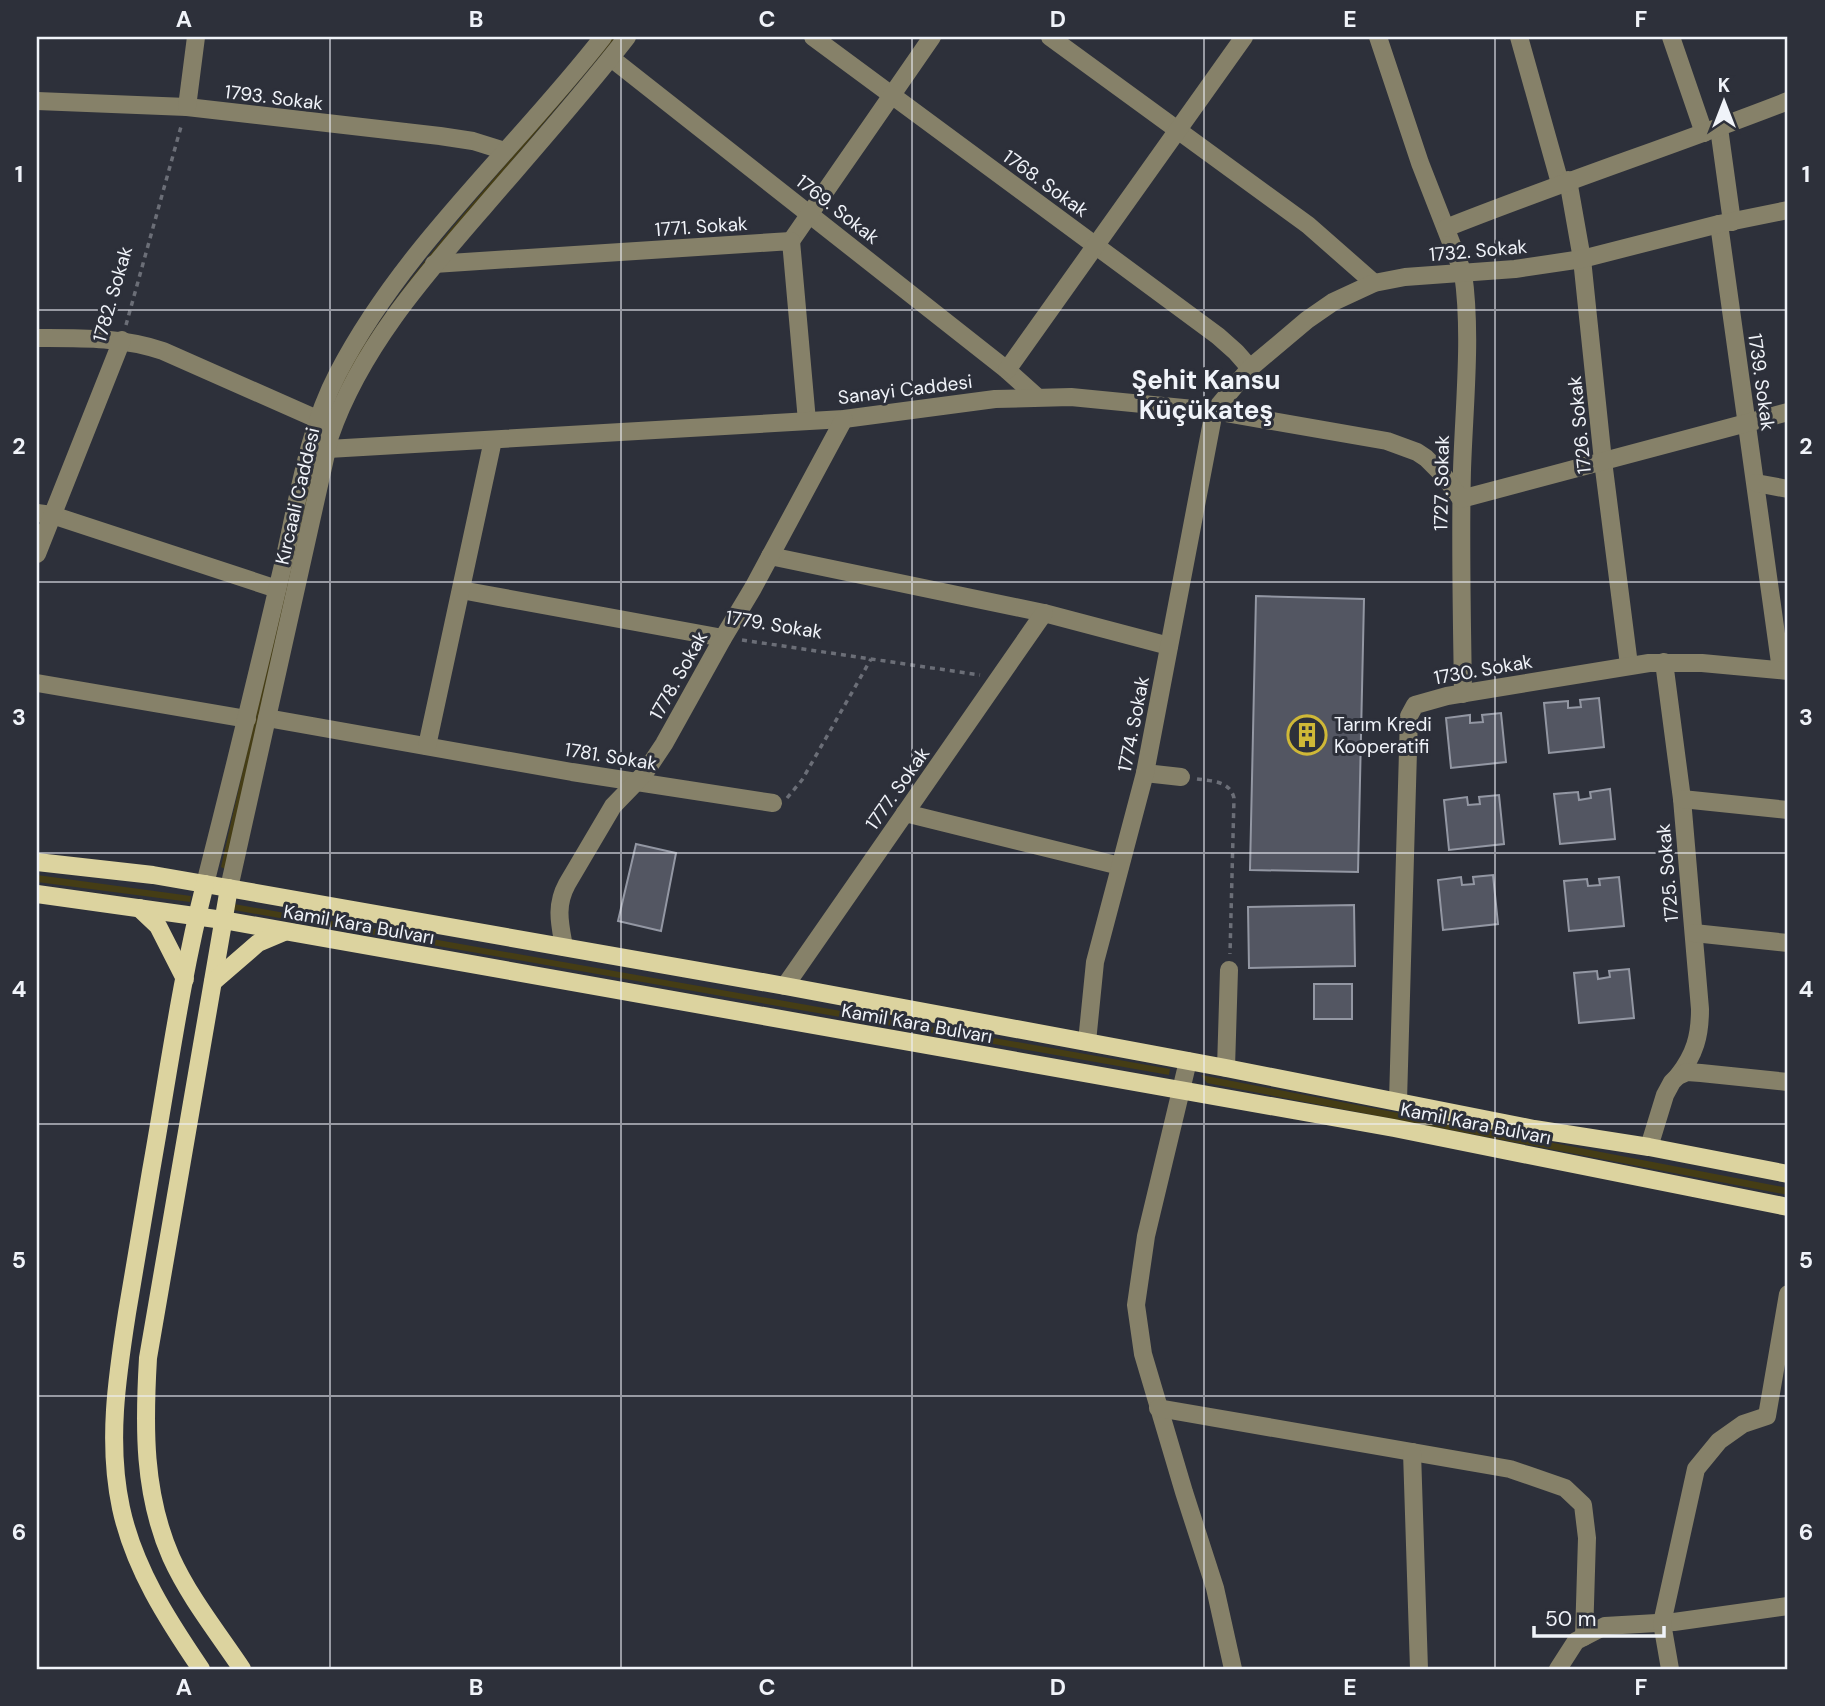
<svg xmlns="http://www.w3.org/2000/svg" width="1825" height="1706" viewBox="0 0 1825 1706" font-family="'DM Sans',sans-serif">
<rect width="100%" height="100%" fill="#2d303a"/>
<g fill="#453d15">
<path d="M 612,37 L 616,37 L 437,250 L 335,403 C 335,384 351,366 360,351 C 433,238 530,143 612,37 Z"/>
<path d="M 315,460 L 319,460 L 225,869 L 221,867 L 281,601 Z"/>
<path d="M 37,875 L 191,896 L 190,902 L 37,882 Z"/>
<path d="M 234,904 L 1170,1069 L 1169,1075 L 234,910 Z"/>
<path d="M 1201,1075 L 1788,1188 L 1788,1195 L 1207,1083 Z"/>
</g>
<g fill="#535662" stroke="#9397a3" stroke-width="2">
<path d="M 1256,596 L 1364,599 L 1358,872 L 1250,870 Z"/>
<path d="M 1599,698 L 1604,747 L 1549,753 L 1544,703 L 1568,701 L 1568,708 L 1581,707 L 1580,700 Z"/>
<path d="M 1501,713 L 1506,762 L 1451,768 L 1446,718 L 1470,715 L 1470,723 L 1483,722 L 1482,715 Z"/>
<path d="M 1610,789 L 1615,839 L 1560,844 L 1554,794 L 1578,792 L 1579,800 L 1591,798 L 1590,792 Z"/>
<path d="M 1499,795 L 1504,844 L 1449,850 L 1444,800 L 1467,797 L 1468,805 L 1480,804 L 1479,797 Z"/>
<path d="M 636,844 L 676,853 L 661,931 L 618,921 Z"/>
<path d="M 1493,875 L 1498,924 L 1443,930 L 1438,880 L 1461,877 L 1462,885 L 1474,884 L 1473,877 Z"/>
<path d="M 1619,877 L 1624,926 L 1569,931 L 1564,881 L 1587,879 L 1588,886 L 1600,885 L 1599,879 Z"/>
<path d="M 1354,905 L 1355,966 L 1249,968 L 1248,907 Z"/>
<path d="M 1629,969 L 1634,1018 L 1579,1023 L 1574,973 L 1597,971 L 1598,979 L 1610,977 L 1609,971 Z"/>
<rect x="1314" y="984" width="38" height="35"/>
</g>
<g fill="none" stroke-linecap="round" stroke-linejoin="round">
<g stroke="#6b6e77" stroke-width="3.5" stroke-dasharray="5 5" stroke-linecap="butt">
<path d="M 126,325 L 182,123"/>
<path d="M 742,640 L 980,675"/>
<path d="M 1197,779 C 1212,781 1230,781 1234,798 L 1230,954"/>
<path d="M 787,798 L 802,780 L 871,659"/>
</g>
<g stroke="#868169" stroke-width="18">
<path d="M 813,37 L 1218,336 L 1236,352 L 1250,368"/>
<path d="M 1050,37 L 1308,225 L 1374,283"/>
<path d="M 1378,37 L 1420,163 L 1463,273 C 1472,334 1464,407 1462,470 C 1460,544 1462,619 1463,694"/>
<path d="M 1519,37 L 1560,183"/>
<path d="M 1671,37 L 1704,133"/>
<path d="M 611,58 L 1007,370 L 1037,397"/>
<path d="M 37,101 L 187,107 L 440,136 L 473,141 L 505,151"/>
<path d="M 187,107 L 196,37"/>
<path d="M 1719,128 L 1732,222"/>
<path d="M 1568,180 L 1582,259 L 1603,461 L 1629,665"/>
<path d="M 1719,224 L 1781,670"/>
<path d="M 1446,228 C 1559,183 1675,145 1788,101"/>
<path d="M 791,241 L 932,37"/>
<path d="M 434,264 L 791,241 L 807,421"/>
<path d="M 37,338 C 81,338 121,337 163,351 L 317,419"/>
<path d="M 1007,370 L 1244,37"/>
<path d="M 328,449 L 844,419 L 995,399 L 1071,397 L 1214,411 L 1387,441 L 1417,452 L 1426,458 L 1444,476 L 1461,499 L 1788,412"/>
<path d="M 1756,483 L 1788,489"/>
<path d="M 37,513 L 52,515 L 277,589"/>
<path d="M 37,554 L 122,340"/>
<path d="M 770,556 L 1044,613 L 1169,646"/>
<path d="M 461,590 L 723,638"/>
<path d="M 1664,662 L 1682,799 L 1700,1009 C 1700,1036 1695,1054 1678,1076"/>
<path d="M 37,683 L 247,719"/>
<path d="M 267,718 L 572,772 L 773,803"/>
<path d="M 427,746 L 493,440"/>
<path d="M 1145,773 L 1181,777"/>
<path d="M 1682,799 L 1788,810"/>
<path d="M 905,813 L 1120,866"/>
<path d="M 205,884 C 232,778 258,672 283,565 C 298,501 307,432 338,373 C 404,246 516,149 603,37"/>
<path d="M 229,888 L 330,436 C 360,349 424,276 483,208 C 532,151 582,95 627,37"/>
<path d="M 1694,933 L 1788,943"/>
<path d="M 564,947 C 560,924 555,906 567,884 L 613,806 L 644,774 L 664,744 L 723,638 L 753,588 L 844,419"/>
<path d="M 785,986 L 1044,613"/>
<path d="M 1087,1042 L 1095,962 L 1145,773 L 1214,411 L 1250,368 L 1307,320 L 1333,302 L 1374,283 L 1405,277 L 1515,269 L 1582,259 L 1719,224 L 1788,210"/>
<path d="M 1188,1061 L 1146,1236 L 1136,1305 L 1143,1354 L 1184,1492 L 1215,1588 L 1233,1669"/>
<path d="M 1226,1068 L 1229,970"/>
<path d="M 1398,1101 L 1409,716 L 1415,705 L 1447,696 L 1649,663 L 1702,663 L 1788,671"/>
<path d="M 1649,1147 L 1665,1095 L 1672,1082 L 1678,1076 L 1687,1072 L 1701,1073 L 1788,1082"/>
<path d="M 1158,1408 L 1510,1469 L 1565,1488 L 1583,1505 L 1587,1538 L 1584,1637"/>
<path d="M 1412,1452 L 1419,1669"/>
<path d="M 1558,1669 L 1576,1641 L 1605,1626 L 1674,1622 L 1788,1606"/>
<path d="M 1670,1669 L 1662,1623 L 1696,1469 L 1719,1441 L 1743,1424 L 1767,1416 L 1788,1294"/>
</g>
<g stroke="#dcd39f" stroke-width="18">
<path d="M 37,862 L 153,875 L 205,884 L 785,986 L 1226,1068 L 1534,1129 L 1649,1147 L 1788,1174"/>
<path d="M 229,888 L 148,1358 C 144,1426 143,1493 171,1557 C 189,1597 218,1633 242,1669"/>
<path d="M 37,894 L 223,920 L 1394,1128 L 1788,1207"/>
<path d="M 139,908 L 158,926 L 185,979"/>
<path d="M 213,982 L 258,943 L 284,932"/>
<path d="M 201,1669 C 167,1619 134,1568 121,1508 C 107,1443 117,1377 127,1313 C 135,1266 143,1218 151,1171 C 168,1076 181,978 205,884"/>
</g>
</g>
<path fill="none" stroke="#f0f3f9" stroke-width="2" stroke-opacity="0.55" d="M 330,37 L 330,1669M 621,37 L 621,1669M 912,37 L 912,1669M 1204,37 L 1204,1669M 1495,37 L 1495,1669M 37,310 L 1788,310M 37,582 L 1788,582M 37,853 L 1788,853M 37,1124 L 1788,1124M 37,1396 L 1788,1396"/>
<defs>
<g id="building-ring" transform="scale(2.0125)"><circle r="9.5" fill="#2d303a" stroke="#cfb837" stroke-width="1.5"/><path d="M-4-6H4V6H1V3H-1V6H-4ZM-2.5-4.3h1.7v1.8h-1.7ZM.8-4.3h1.7v1.8H.8ZM-2.5-1h1.7V.8h-1.7ZM.8-1h1.7V.8H.8Z" fill="#cfb837"/></g>
</defs>
<g fill-rule="evenodd">
<use href="#building-ring" x="1307" y="735"/>
</g>
<g text-anchor="middle" stroke-width="6" stroke-linejoin="round" paint-order="stroke">
<g font-size="19" fill="#f0f3f9" stroke="#2d303a">
<text transform="translate(274 97) rotate(7)" y="7">1793. Sokak</text>
<text transform="translate(1046 183) rotate(36)" y="7">1768. Sokak</text>
<text transform="translate(838 209) rotate(38)" y="7">1769. Sokak</text>
<text transform="translate(701 226) rotate(-4)" y="7">1771. Sokak</text>
<text transform="translate(1478 250) rotate(-5)" y="7">1732. Sokak</text>
<text transform="translate(112 294) rotate(-74)" y="7">1782. Sokak</text>
<text transform="translate(1762 382) rotate(82)" y="7">1739. Sokak</text>
<text transform="translate(905 389) rotate(-7)" y="7">Sanayi Caddesi</text>
<text transform="translate(1579 425) rotate(-96)" y="7">1726. Sokak</text>
<text transform="translate(1441 483) rotate(-89)" y="7">1727. Sokak</text>
<text transform="translate(297 496) rotate(-77)" y="7">Kırcaali Caddesi</text>
<text transform="translate(774 624) rotate(9)" y="7">1779. Sokak</text>
<text transform="translate(1483 669) rotate(-10)" y="7">1730. Sokak</text>
<text transform="translate(678 675) rotate(-61)" y="7">1778. Sokak</text>
<text transform="translate(1133 724) rotate(-79)" y="7">1774. Sokak</text>
<text transform="translate(611 756) rotate(9)" y="7">1781. Sokak</text>
<text transform="translate(897 788) rotate(-55)" y="7">1777. Sokak</text>
<text transform="translate(1667 873) rotate(-95)" y="7">1725. Sokak</text>
<text transform="translate(359 924) rotate(10)" y="7">Kamil Kara Bulvarı</text>
<text transform="translate(917 1023) rotate(10)" y="7">Kamil Kara Bulvarı</text>
<text transform="translate(1476 1123) rotate(11)" y="7">Kamil Kara Bulvarı</text>
</g>
<g font-size="19" fill="#f0f3f9" stroke="#2d303a" text-anchor="start">
<text x="1334" y="731">Tarım Kredi<tspan x="1334" dy="22">Kooperatifi</tspan></text>
</g>
<g font-size="26" font-weight="bold" fill="#f0f3f9" stroke="#2d303a">
<text x="1206" y="389">Şehit Kansu<tspan x="1206" dy="30">Küçükateş</tspan></text>
</g>
</g>
<rect width="1825" height="1706" fill="none" stroke="#2d303a" stroke-width="77"/>
<g transform="translate(1724 102)" stroke="#2d303a" stroke-width="5" paint-order="stroke">
<path d="M0-5L12 26L0 18L-12 26Z" fill="#f0f3f9"/>
<text y="-10" font-size="19" font-weight="bold" text-anchor="middle" fill="#f0f3f9">K</text>
</g>
<path d="M1534 1626v10h130v-10" fill="none" stroke="#f0f3f9" stroke-width="3.5"/>
<text x="1545" y="1626" font-size="21" fill="#f0f3f9" stroke="#2d303a" stroke-width="5" paint-order="stroke">50 m</text>
<rect x="38" y="38" width="1748" height="1630" fill="none" stroke="#f0f3f9" stroke-width="2.5"/>
<g font-size="23" text-anchor="middle" font-weight="bold" fill="#f0f3f9">
<text x="184" y="27">A</text>
<text x="476" y="27">B</text>
<text x="767" y="27">C</text>
<text x="1058" y="27">D</text>
<text x="1350" y="27">E</text>
<text x="1641" y="27">F</text>
<text x="19" y="182">1</text>
<text x="1806" y="182">1</text>
<text x="19" y="454">2</text>
<text x="1806" y="454">2</text>
<text x="19" y="725">3</text>
<text x="1806" y="725">3</text>
<text x="19" y="997">4</text>
<text x="1806" y="997">4</text>
<text x="19" y="1268">5</text>
<text x="1806" y="1268">5</text>
<text x="19" y="1540">6</text>
<text x="1806" y="1540">6</text>
<text x="184" y="1695">A</text>
<text x="476" y="1695">B</text>
<text x="767" y="1695">C</text>
<text x="1058" y="1695">D</text>
<text x="1350" y="1695">E</text>
<text x="1641" y="1695">F</text>
</g>
</svg>
